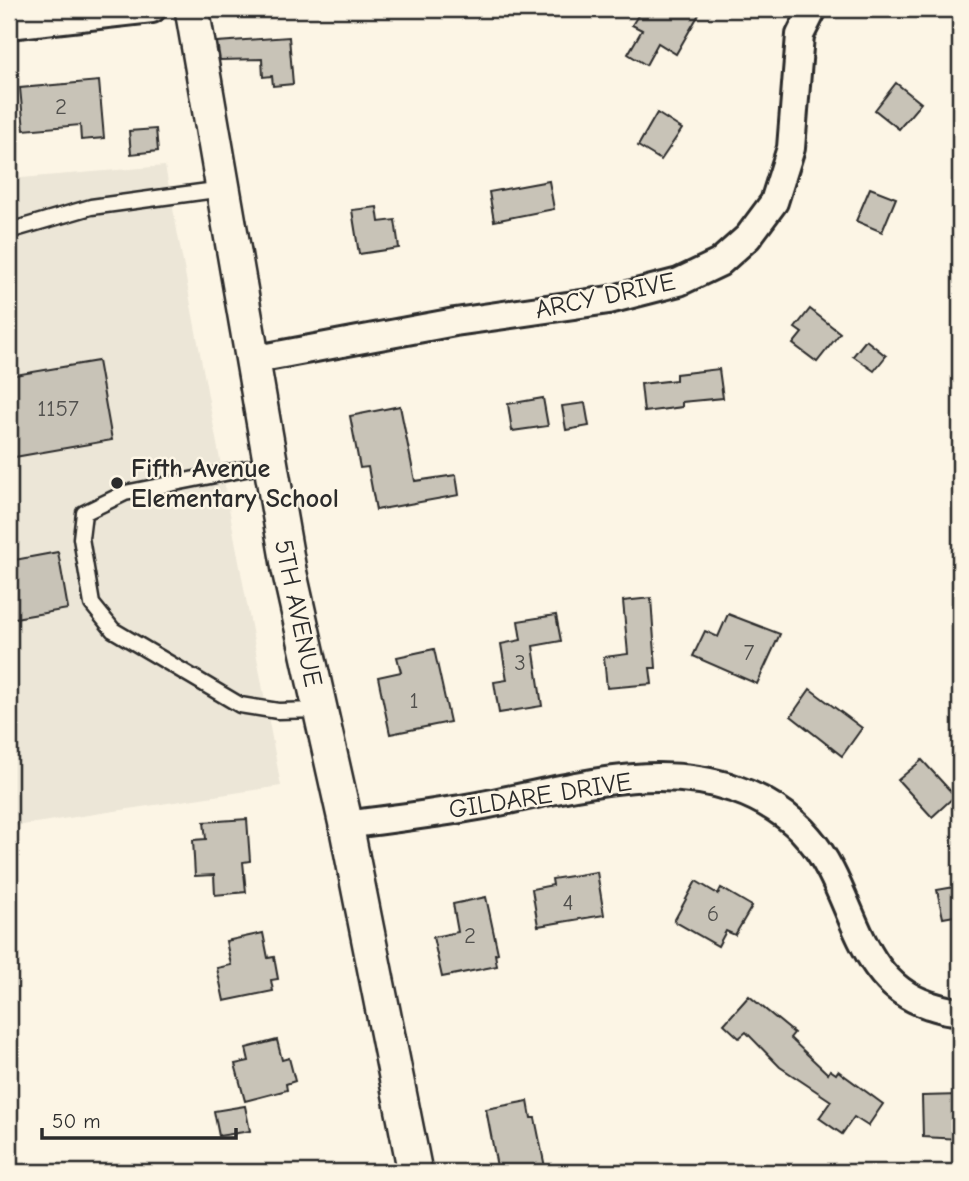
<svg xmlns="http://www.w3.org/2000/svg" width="969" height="1181" viewBox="0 0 969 1181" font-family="'Comic Neue',sans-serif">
<rect width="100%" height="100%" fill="#fcf5e5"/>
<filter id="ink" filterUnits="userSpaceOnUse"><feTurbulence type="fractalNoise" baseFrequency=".0143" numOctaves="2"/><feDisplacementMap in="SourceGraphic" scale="14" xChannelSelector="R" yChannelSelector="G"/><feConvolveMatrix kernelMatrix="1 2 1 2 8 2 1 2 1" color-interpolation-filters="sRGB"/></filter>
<g filter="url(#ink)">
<path fill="#ece6d7" d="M 165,166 L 281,786 L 9,827 L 9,179 Z"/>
<g fill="#c8c3b7" stroke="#2b2b2b" stroke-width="2">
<path d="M 642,9 L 702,9 L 676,54 L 658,43 L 646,65 L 628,54 L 642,30 L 632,25 Z"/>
<path d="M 289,37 L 293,84 L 273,86 L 272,76 L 263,77 L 262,59 L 220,60 L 217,42 Z"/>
<path d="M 99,81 L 104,138 L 81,140 L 80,125 L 24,130 L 20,88 Z"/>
<path d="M 896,83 L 921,103 L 899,129 L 875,110 Z"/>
<path d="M 657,113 L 682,129 L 661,160 L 638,146 Z"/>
<path d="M 156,129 L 158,151 L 131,154 L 129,131 Z"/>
<path d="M 549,181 L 554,209 L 494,221 L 489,192 Z"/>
<path d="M 870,188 L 896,198 L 882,232 L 856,221 Z"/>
<path d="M 377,207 L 379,222 L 395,220 L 399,248 L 359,254 L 352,210 Z"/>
<path d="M 810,309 L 840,333 L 817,362 L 793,344 L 802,333 L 795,328 Z"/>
<path d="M 866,340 L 886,356 L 874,371 L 853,356 Z"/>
<path d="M 98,361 L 112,440 L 9,458 L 9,376 Z"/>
<path d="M 719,369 L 723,398 L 682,402 L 682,407 L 644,412 L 641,384 L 676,380 L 676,374 Z"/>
<path d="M 543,398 L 548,426 L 512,431 L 508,404 Z"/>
<path d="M 585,403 L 589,426 L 566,430 L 562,406 Z"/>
<path d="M 400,406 L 415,481 L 456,475 L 459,495 L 376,510 L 368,467 L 360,468 L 350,416 Z"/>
<path d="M 58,552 L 68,609 L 9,619 L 9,561 Z"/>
<path d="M 651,598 L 656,668 L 650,668 L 652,684 L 607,688 L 604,657 L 628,654 L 623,601 Z"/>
<path d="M 728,614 L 780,634 L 757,684 L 693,656 L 705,631 L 718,637 Z"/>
<path d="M 556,615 L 561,641 L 533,646 L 542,706 L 499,713 L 494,682 L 507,680 L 501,644 L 521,640 L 518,621 Z"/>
<path d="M 434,649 L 450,722 L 390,734 L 378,677 L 401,672 L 397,657 Z"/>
<path d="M 810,689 L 862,728 L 842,756 L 791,716 Z"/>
<path d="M 922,760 L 955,796 L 932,817 L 898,780 Z"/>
<path d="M 247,819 L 250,861 L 243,862 L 246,892 L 215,895 L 214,875 L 195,876 L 193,840 L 206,839 L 204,822 Z"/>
<path d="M 597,872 L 604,915 L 538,926 L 532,889 L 553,885 L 552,879 Z"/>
<path d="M 696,881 L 718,894 L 721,888 L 752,906 L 735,935 L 726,931 L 718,946 L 674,921 Z"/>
<path d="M 960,886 L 960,915 L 943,918 L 937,890 Z"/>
<path d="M 486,897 L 498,953 L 495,954 L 497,966 L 442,977 L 433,937 L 458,932 L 453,904 Z"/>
<path d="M 263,933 L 268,958 L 274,957 L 278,979 L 271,980 L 273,991 L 224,1001 L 217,968 L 231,965 L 226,941 Z"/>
<path d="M 749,996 L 794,1033 L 790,1038 L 828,1074 L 830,1070 L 836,1074 L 838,1071 L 883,1104 L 868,1126 L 854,1117 L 842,1134 L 819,1118 L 831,1101 L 780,1067 L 746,1032 L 739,1038 L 724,1024 Z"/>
<path d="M 277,1040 L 282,1060 L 289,1058 L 295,1081 L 286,1084 L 287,1090 L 245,1101 L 235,1064 L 249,1061 L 246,1048 Z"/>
<path d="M 960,1095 L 960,1139 L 923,1137 L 922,1096 Z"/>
<path d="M 528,1101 L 531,1118 L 535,1118 L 546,1172 L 498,1172 L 486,1109 Z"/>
<path d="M 245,1106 L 250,1131 L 219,1136 L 214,1111 Z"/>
</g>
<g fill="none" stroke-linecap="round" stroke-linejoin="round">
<g stroke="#2b2b2b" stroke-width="19">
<g id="service">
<path d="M 9,231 L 91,207 L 223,189"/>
<path d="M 270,464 L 125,493 L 84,513 L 81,538 L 92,604 L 113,630 L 240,705 L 278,711 L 320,710"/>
</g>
</g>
<g stroke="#2b2b2b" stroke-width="32">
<g id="minor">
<path d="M 9,25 L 152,9"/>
<path d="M 251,360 L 455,322 L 609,300 L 679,282 L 719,263 L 748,237 L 774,202 L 791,148 L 800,35 L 813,9"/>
<path d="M 346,825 C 390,819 434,814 478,806 C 560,791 652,760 735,789 C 762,798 791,816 809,838 C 855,891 854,981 929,1005 C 940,1008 949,1012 960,1011"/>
</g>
</g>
<g stroke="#2b2b2b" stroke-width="38">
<path id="tertiary" d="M 192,9 L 289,570 L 346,825 L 415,1172"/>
</g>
<use href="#service" stroke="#fcf5e5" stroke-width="14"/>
<use href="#minor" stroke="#fcf5e5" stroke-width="26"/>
<use href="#tertiary" stroke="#fcf5e5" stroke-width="33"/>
</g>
</g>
<circle fill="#2b2b2b" stroke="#fcf5e5" stroke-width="2.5" cx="117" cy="483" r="7"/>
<g text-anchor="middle" stroke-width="5" stroke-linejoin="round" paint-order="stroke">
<g font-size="23" fill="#52514e">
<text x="61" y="114">2</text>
<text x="58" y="416">1157</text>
<text x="749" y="660">7</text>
<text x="520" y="670">3</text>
<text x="414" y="708">1</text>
<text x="568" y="910">4</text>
<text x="713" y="921">6</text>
<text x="470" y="943">2</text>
</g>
<g font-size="26" fill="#2b2b2b" stroke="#fcf5e5">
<text transform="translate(605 295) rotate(-12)" y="9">ARCY DRIVE</text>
<text transform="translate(299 613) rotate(78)" y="9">5TH AVENUE</text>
<text transform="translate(540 795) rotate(-9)" y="9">GILDARE DRIVE</text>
</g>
<g font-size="26" font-weight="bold" fill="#2b2b2b" stroke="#fcf5e5" text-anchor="start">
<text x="131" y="477">Fifth Avenue<tspan x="131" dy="30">Elementary School</tspan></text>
</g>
</g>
<rect width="969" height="1181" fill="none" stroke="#fcf5e5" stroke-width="35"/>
<rect x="18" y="18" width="934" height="1146" fill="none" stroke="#2b2b2b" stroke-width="2.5" filter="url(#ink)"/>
<path d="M42 1128v10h194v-10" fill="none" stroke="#2b2b2b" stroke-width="3.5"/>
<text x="52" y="1128" font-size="21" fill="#2b2b2b" stroke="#fcf5e5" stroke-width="5" paint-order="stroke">50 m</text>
</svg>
